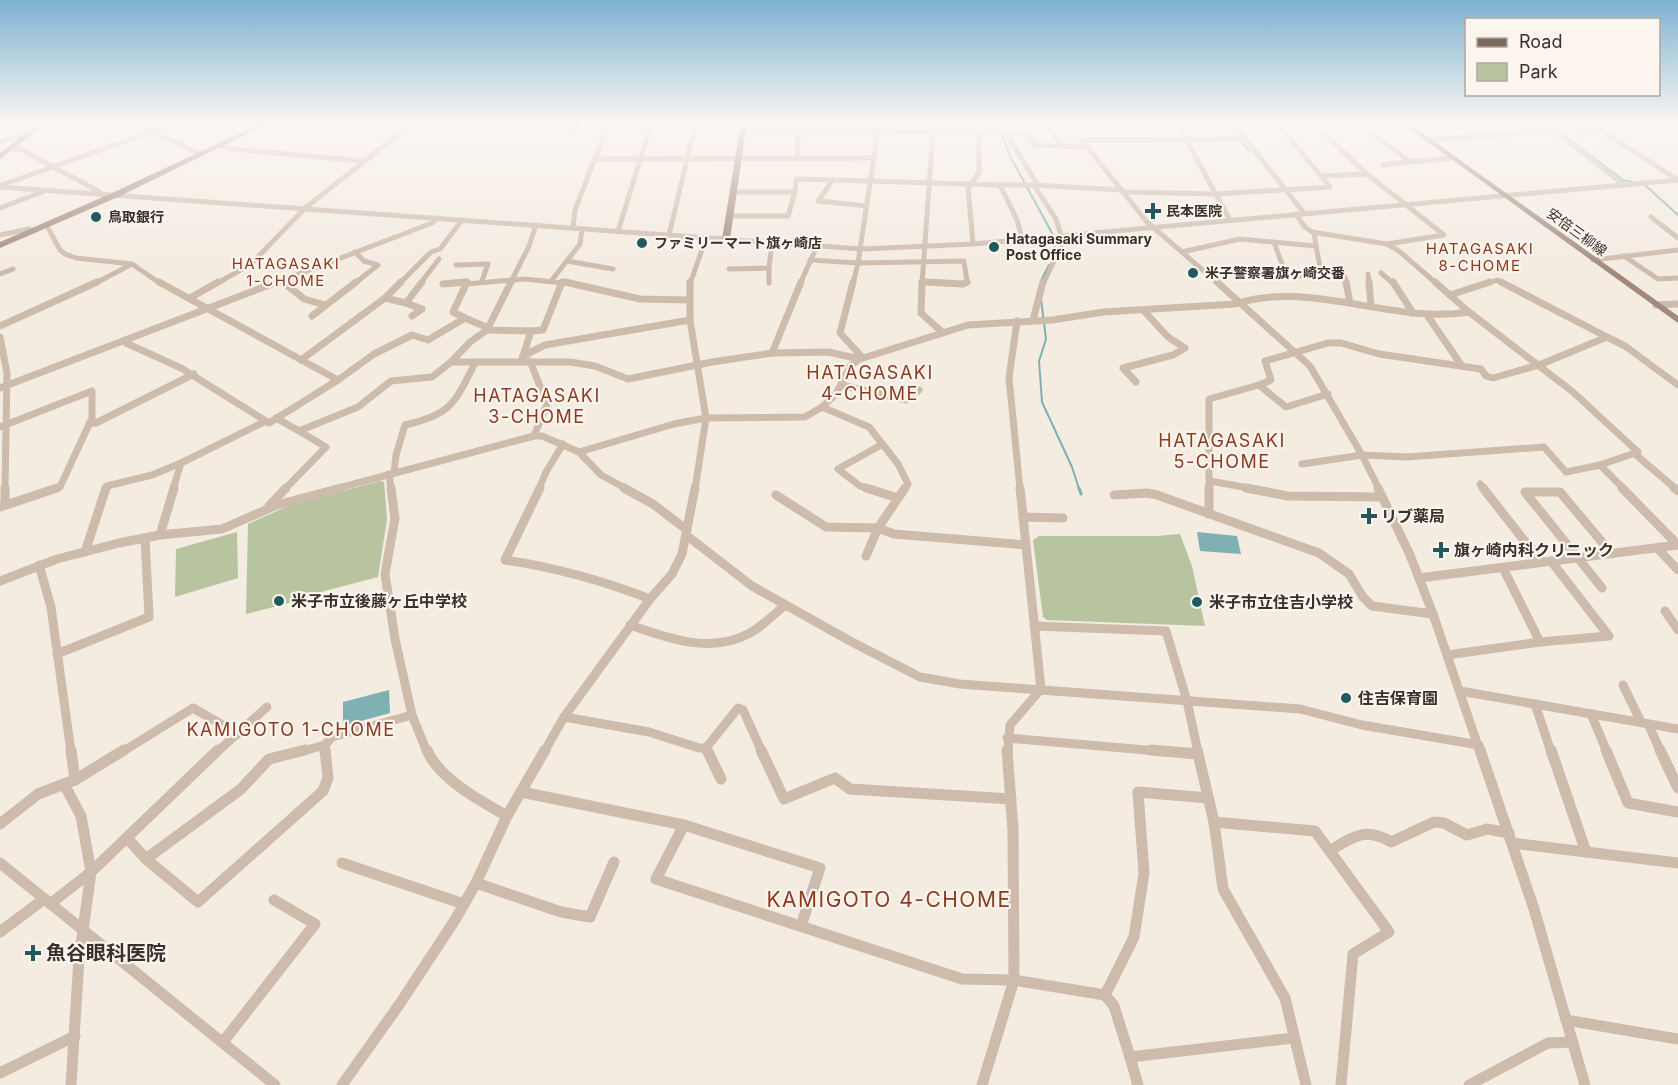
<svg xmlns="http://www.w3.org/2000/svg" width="1678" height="1085" viewBox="0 0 1678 1085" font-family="Inter,'Noto Sans JP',sans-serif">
<rect width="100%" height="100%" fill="#f4ebe1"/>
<g fill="#b8c4a0">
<path d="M 380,481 L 384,482 L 387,519 L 378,577 L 317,593 L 316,596 L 246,614 L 248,524 L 288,506 Z"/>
<path d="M 237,532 L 238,578 L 175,597 L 176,549 Z"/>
<path d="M 1180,534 L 1192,566 L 1205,626 L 1047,620 L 1043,617 L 1033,540 L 1039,536 L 1156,536 Z"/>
</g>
<g fill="#7fb0b2">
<path d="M 1197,532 L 1237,536 L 1241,554 L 1200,551 Z"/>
<path d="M 389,690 L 390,713 L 343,726 L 343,702 Z"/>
</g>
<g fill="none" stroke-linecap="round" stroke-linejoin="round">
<g stroke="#7fb0b2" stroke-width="2">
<path d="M 997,122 L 1010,156 L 1052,233 L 1056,254"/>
<path d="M 1547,122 L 1623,180 L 1633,182"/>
<path d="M 1227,123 L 1250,152"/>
<path d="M 572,135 L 579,122"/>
<path d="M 1645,185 L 1678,215"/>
<path d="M 1041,281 L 1049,265"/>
<path d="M 1041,299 L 1046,339 L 1039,361 L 1042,402 L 1072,467 L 1079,489"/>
</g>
<path stroke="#7fb0b2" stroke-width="3" d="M 1079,488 L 1081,494"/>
<g stroke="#cdbbac" stroke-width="5">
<path d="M 96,122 L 106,126 L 118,122"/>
<path d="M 133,122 L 200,154"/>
<path d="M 1022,122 L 1034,145 L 1087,147 L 1147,222 L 1219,284"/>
<path d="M 1232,122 L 1304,213"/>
<path d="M 1543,122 L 1624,185"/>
<path d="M 1568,122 L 1579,130 L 1598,129"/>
<path d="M 1588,122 L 1678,180"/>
<path d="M 1022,123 L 1359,123 L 1410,162 L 1453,158"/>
<path d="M 1045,123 L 1062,146"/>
<path d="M 1177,123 L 1230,220"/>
<path d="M 1314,124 L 1367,174 L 1322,176"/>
<path d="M 38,127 L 60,122"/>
<path d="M 743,130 L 798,130"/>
<path d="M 878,130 L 858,263 L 964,261 L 967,282 L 964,284"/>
<path d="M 1006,133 L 1037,184"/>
<path d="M 1428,140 L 1554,130"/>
<path d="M 0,142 L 33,132"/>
<path d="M 219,145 L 232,149 L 364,161"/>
<path d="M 1087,147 L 1082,140 L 1246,139"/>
<path d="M 13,149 L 20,149 L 100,192"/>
<path d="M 595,159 L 873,158"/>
<path d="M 797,159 L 798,130 L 1027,133"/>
<path d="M 1383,165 L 1410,162"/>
<path d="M 1367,174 L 1444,235 L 1387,244"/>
<path d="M 833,180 L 1000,185 L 1018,222 L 1022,240"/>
<path d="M 2,185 L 179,122"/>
<path d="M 1000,185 L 1034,185 L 1056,219 L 1063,242 L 1043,284"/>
<path d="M 1034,185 L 1122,190"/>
<path d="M 0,187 L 862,249 L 973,244 L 1678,180"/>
<path d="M 734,192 L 795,192 L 796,179 L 833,180 L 818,201 L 867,206"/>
<path d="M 1123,192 L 1216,194 L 1330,187 L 1278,124"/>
<path d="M 0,208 L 42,192"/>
<path d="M 1296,214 L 1304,226 L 1312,232 L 1387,244 L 1399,251 L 1437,284"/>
<path d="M 730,216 L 788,216 L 795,192"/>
<path d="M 1651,217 L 1678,238"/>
<path d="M 47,226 L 60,250 L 65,254 L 76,258 L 132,264 L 161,284"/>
<path d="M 573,228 L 575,210 L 609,122"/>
<path d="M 618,231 L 652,122"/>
<path d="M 0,235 L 29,229 L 34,231"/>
<path d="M 669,235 L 696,122"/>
<path d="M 1274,242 L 1286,275 L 1322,277 L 1316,246"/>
<path d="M 973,244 L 968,188 L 979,173 L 979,132"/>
<path d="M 1182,252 L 1240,239 L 1316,246 L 1314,232"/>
<path d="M 1624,256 L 1658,279 L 1678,278"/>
<path d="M 810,260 L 858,263 L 853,284"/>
<path d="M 1593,260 L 1678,250"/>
<path d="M 567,261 L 613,269"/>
<path d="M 456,265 L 488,264 L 482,281"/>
<path d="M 769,268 L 769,283"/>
<path d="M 1343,268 L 1346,284"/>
<path d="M 729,269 L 769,268 L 772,243"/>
<path d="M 1381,273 L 1394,284"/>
<path d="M 0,274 L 13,269"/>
<path d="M 1368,274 L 1369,284"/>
<path d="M 280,280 L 285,284"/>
<path d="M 552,280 L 580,244 L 582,229"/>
<path d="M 922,282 L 957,284"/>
<path d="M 94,284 L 132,264"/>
<path d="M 216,284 L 251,264 L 304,209 L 414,122"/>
<path d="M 273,284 L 432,223 L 437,218"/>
<path d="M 354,284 L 378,265 L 364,261 L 355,252"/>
<path d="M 399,284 L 431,252 L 440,249 L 462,220"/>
<path d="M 420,284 L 439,259"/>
<path d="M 447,284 L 467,282"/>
<path d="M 466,284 L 525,279 L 572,284"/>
<path d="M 510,284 L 529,246 L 536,225"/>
<path d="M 690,284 L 706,238"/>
<path d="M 800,284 L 817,246"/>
<path d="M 922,284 L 933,131"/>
<path d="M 1485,284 L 1497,280 L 1504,284"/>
</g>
<g stroke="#cdbbac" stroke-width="7">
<path d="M 159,282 L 338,380 L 269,423 L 266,421 L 181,463 L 173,489"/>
<path d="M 283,282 L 304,299 L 325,305"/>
<path d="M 511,282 L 487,330 L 470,342 L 451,362 L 570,362 L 595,366 L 628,379 L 712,362 L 772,353 L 801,282"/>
<path d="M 565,282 L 640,299 L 689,300"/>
<path d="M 690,282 L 690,320 L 706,418 L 695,489"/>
<path d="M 853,282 L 840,333 L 861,356 L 860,359"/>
<path d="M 922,282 L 921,313 L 942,332"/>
<path d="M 926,282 L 963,284 L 967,282"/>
<path d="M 1217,282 L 1310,366 L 1362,455 L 1379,489"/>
<path d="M 1346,282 L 1350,303"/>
<path d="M 1369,282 L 1371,306"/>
<path d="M 1393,282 L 1413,313"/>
<path d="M 1501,282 L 1607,337"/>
<path d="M 443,284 L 465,282"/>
<path d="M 1450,295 L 1490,282"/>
<path d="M 190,298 L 218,282"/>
<path d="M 385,298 L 406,303 L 422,282"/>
<path d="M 406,303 L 422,309 L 412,316"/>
<path d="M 1656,305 L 1678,304"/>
<path d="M 1427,315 L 1462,366"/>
<path d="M 312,316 L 356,282"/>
<path d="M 465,318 L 453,312 L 467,282"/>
<path d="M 1033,320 L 1043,282"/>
<path d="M 1017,321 L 1009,378 L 1020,489"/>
<path d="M 0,326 L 97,282"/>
<path d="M 487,330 L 531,331"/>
<path d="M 0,337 L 7,373 L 5,489"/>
<path d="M 125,340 L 126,343 L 181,368 L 266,421"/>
<path d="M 772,353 L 828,352 L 860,359"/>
<path d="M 523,356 L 545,345 L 690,320"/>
<path d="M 522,359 L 531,331 L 543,330 L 562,282"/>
<path d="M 301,360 L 385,298 L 401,282"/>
<path d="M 530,361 L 547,404 L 534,436"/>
<path d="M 338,380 L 374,354 L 412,335 L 428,340 L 465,318 L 488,328"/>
<path d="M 1136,382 L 1123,368 L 1173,355 L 1185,348 L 1168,337 L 1144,311"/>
<path d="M 841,385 L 906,400 L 919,390"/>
<path d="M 1259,385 L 1271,380 L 1265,361 L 1328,343 L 1341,343 L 1379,354 L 1481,369 L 1486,376 L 1493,378 L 1539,365 L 1607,337 L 1625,346 L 1678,385"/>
<path d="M 0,388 L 277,282"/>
<path d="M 822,407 L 869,427 L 898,464 L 908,484 L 904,489"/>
<path d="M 276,418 L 299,431 L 358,407 L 391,381 L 432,377 L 451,362"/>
<path d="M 89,424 L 96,423 L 194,374"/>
<path d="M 0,427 L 92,391 L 92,418 L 60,487 L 53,489"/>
<path d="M 579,452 L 601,475 L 627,489"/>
<path d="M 1635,454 L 1676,489"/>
<path d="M 1302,464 L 1362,455 L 1407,457 L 1544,447 L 1566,472 L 1600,465 L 1638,452 L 1573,392 L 1469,312"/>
<path d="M 1600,465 L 1624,489"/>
<path d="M 394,473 L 396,455 L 405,425 C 452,414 454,404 475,363"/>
<path d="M 389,474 L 391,489"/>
<path d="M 1210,481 L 1254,489"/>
<path d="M 1480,484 L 1484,489"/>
<path d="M 106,489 L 107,486 L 152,475 L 181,463"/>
<path d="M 285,489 L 326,447 L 299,431"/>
<path d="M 335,489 L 534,436 L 542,436 L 579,452 L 674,424 L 706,418 L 805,417 L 822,407 L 836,394 L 850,366 L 860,359 L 968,325 L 1052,320 L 1104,312 L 1235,304 C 1312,279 1392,325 1469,312 L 1435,282"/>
<path d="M 539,489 L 546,472 L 563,444"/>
<path d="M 871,489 L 860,486 L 838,469 L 881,445"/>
<path d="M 1209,489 L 1209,399 L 1259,385 L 1286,407 L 1328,394"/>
</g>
<g stroke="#cdbbac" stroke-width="9">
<path d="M 391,488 L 395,518 L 385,574 L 395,639 L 412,715 L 427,752"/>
<path d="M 540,488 L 505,560 C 554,567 604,581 650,599"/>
<path d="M 624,488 L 653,504 L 687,530"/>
<path d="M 866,488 L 898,498"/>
<path d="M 905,488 L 878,528 L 894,534 L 1026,545"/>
<path d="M 1209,488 L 1209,514"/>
<path d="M 1246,488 L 1288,496 L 1382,497"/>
<path d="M 1378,488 L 1410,555 L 1433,614 L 1480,752"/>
<path d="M 1483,488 L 1541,562"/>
<path d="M 1622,488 L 1678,545"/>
<path d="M 1674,488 L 1678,491"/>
<path d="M 776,495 L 826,527 L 878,528 L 866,556"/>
<path d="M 1114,495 L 1147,493 L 1157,495 L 1319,553 L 1349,574 L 1363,597 L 1372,606 L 1433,614"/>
<path d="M 5,505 L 5,488"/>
<path d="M 269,506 L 286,488"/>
<path d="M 0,507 L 57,488"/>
<path d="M 1023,517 L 1063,518"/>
<path d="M 160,535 L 174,488"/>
<path d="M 686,535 L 752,586 L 850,641 L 920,677 L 960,684 L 1300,709 L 1362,725 L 1479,745"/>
<path d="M 1658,549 L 1678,570"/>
<path d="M 85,552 L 106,488"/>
<path d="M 39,565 L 51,607 L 71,752"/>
<path d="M 1419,578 L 1678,545"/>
<path d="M 0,581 L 57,559 L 119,543 L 160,535 L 222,529 L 277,505 L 341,488"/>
<path d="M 1602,588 L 1525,492 L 1560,492 L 1612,554"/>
<path d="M 1665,611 L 1678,630"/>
<path d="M 630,625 C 667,638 710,654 748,634 C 762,627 773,615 785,605"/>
<path d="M 1034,626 L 1166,631 L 1187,701 L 1198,752"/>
<path d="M 1540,642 L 1609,636 L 1551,561"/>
<path d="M 57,654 L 149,617 L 145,538"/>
<path d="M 1447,655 L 1540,642 L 1503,568"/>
<path d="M 1623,685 L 1641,722"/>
<path d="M 1460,691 L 1678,729"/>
<path d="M 1535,704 L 1551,752"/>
<path d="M 1591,714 L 1607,752"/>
<path d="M 564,717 L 649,732 L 699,748 L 706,748 L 708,752"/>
<path d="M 1648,724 L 1661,752"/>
<path d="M 1007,738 L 1169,752"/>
<path d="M 325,745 L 326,752"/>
<path d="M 706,748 L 738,708 L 743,710 L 762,752"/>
<path d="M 122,752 L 193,708 L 238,734"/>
<path d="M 217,752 L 267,707"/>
<path d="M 299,752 L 325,745 L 332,737 L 412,715"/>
<path d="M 544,752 L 564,717 L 650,599 L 672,574 L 682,554 L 695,488"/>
<path d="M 1008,752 L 1010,725 L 1041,689 L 1020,488"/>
</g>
<g stroke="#cdbbac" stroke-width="11">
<path d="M 71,750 L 75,780 L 64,784 L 81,816 L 91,872 L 79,959 L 71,1085"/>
<path d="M 427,750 C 439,779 481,801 507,816"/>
<path d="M 707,750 L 721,779"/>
<path d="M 761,750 L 784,799 L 835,778 L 850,789 L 1011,799"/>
<path d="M 1151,750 L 1198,754 L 1197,750"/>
<path d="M 1480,750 L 1534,909 L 1585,1085"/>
<path d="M 1551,750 L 1586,852"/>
<path d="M 1606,750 L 1628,803 L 1678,812"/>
<path d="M 1660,750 L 1678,788"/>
<path d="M 1198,754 L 1214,822 L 1223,889 L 1285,998 L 1306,1085"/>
<path d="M 75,780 L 124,750"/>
<path d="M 521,792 L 684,825 L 820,868 L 801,926"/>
<path d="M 1214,822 L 1315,831 L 1389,932 L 1353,954 L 1341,1085"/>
<path d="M 0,824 L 38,794 L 64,784"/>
<path d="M 684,825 L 656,879 L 962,979 L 1014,980 L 1105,995 L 1134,937 L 1144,873 L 1138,792 L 1208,798"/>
<path d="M 127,838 L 146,859 L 198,902 L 323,791 L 328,778 L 325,750"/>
<path d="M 1512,843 L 1678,863"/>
<path d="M 1331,850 C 1354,836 1366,827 1391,842 L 1434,822 L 1444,823 L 1467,835 L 1487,829 L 1509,833"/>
<path d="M 146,859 L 241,789 L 269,759 L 305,750"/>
<path d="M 0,863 L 275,1085"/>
<path d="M 342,863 L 464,904"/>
<path d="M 476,883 L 561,912 L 590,917 L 614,862"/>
<path d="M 50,904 L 91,872 L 218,750"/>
<path d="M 0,932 L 44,899"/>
<path d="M 1105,995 L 1114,1006 L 1130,1057 L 1293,1038"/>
<path d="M 1566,1020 L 1678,1039"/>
<path d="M 223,1042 L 315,924 L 274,900"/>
<path d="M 1130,1057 L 1138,1085"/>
<path d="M 0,1073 L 75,1036"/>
<path d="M 342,1085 L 399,1005 L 455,920 L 476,883 L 507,816 L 545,750"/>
<path d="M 982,1085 L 1014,980 L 1013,830 L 1007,750"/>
<path d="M 1469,1085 L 1548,1043 L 1573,1042"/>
</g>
<g fill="#a18a7d" fill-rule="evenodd">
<path d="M 41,122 L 48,122 L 0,159 L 0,153 Z"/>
<path d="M 264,122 L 272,122 L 118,197 L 0,248 L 0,242 L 112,193 Z"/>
<path d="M 741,122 L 747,122 L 730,239 L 726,242 L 722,239 Z"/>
<path d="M 1400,122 L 1407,122 L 1678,316 L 1678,323 Z"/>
</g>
<path fill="#7d675c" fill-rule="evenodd" d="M 225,122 L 334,122 L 330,124 L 229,124 Z"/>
</g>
<linearGradient id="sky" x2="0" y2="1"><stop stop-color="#7eb2d2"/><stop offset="0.45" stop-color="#faf6f2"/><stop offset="1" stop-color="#faf6f2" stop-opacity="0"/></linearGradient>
<rect width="1678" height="273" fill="url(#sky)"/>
<g fill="#1f5a5e" stroke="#fbf5ee" stroke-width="2">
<path d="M1150 202h6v6h6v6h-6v6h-6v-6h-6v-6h6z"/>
<circle cx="96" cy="217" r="6"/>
<circle cx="642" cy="243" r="6"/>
<circle cx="994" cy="247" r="6"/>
<circle cx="1193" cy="273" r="6"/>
<path d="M1366 507h6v6h6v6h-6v6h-6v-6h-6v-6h6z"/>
<path d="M1438 541h6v6h6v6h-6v6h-6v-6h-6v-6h6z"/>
<circle cx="279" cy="601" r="6"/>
<circle cx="1197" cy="602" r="6"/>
<circle cx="1346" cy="698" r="6"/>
<path d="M30 944h6v6h6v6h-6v6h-6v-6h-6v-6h6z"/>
</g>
<g text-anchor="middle" stroke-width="4.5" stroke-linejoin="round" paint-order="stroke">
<g font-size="14" font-weight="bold" fill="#3b302b" stroke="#fbf5ee" text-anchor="start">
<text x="1166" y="216">民本医院</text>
<text x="108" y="222">鳥取銀行</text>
<text x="1006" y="244">Hatagasaki Summary<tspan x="1006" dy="16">Post Office</tspan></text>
<text x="654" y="248">ファミリーマート旗ヶ崎店</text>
<text x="1205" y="278">米子警察署旗ヶ崎交番</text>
</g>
<g font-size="14" fill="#3b302b" stroke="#fbf5ee">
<text transform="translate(1577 232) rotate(36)" y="5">安倍三柳線</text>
</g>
<g font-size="15" letter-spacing="1.5" fill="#8c3b22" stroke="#fbf5ee">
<text x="1480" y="254">HATAGASAKI<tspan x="1480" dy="17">8-CHOME</tspan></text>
<text x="286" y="269">HATAGASAKI<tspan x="286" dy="17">1-CHOME</tspan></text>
</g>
<g font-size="16" font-weight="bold" fill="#3b302b" stroke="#fbf5ee" text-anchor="start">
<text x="1381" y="522">リブ薬局</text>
<text x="1454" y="556">旗ヶ崎内科クリニック</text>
<text x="291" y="607">米子市立後藤ヶ丘中学校</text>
<text x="1209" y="608">米子市立住吉小学校</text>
<text x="1358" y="704">住吉保育園</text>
</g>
<g font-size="18" letter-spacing="1.5" fill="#8c3b22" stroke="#fbf5ee">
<text x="870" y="379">HATAGASAKI<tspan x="870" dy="21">4-CHOME</tspan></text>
<text x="537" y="402">HATAGASAKI<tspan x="537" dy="21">3-CHOME</tspan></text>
<text x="1222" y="447">HATAGASAKI<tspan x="1222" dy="21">5-CHOME</tspan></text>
<text x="291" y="736">KAMIGOTO 1-CHOME</text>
</g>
<g font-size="20" font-weight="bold" fill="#3b302b" stroke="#fbf5ee" text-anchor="start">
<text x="46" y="960">魚谷眼科医院</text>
</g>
<g font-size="21" letter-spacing="1.5" fill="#8c3b22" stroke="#fbf5ee">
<text x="889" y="907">KAMIGOTO 4-CHOME</text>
</g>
</g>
<rect x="1465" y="18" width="195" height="78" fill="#fbf5ee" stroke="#aea6a0" stroke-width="1.5"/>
<rect x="1477" y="38" width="30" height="9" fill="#7d675c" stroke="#aea6a0" stroke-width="1.5"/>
<text x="1519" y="48" font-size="18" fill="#3b302b">Road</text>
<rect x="1477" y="63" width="30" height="18" fill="#b8c4a0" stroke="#aea6a0" stroke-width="1.5"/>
<text x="1519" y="78" font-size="18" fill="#3b302b">Park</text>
</svg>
